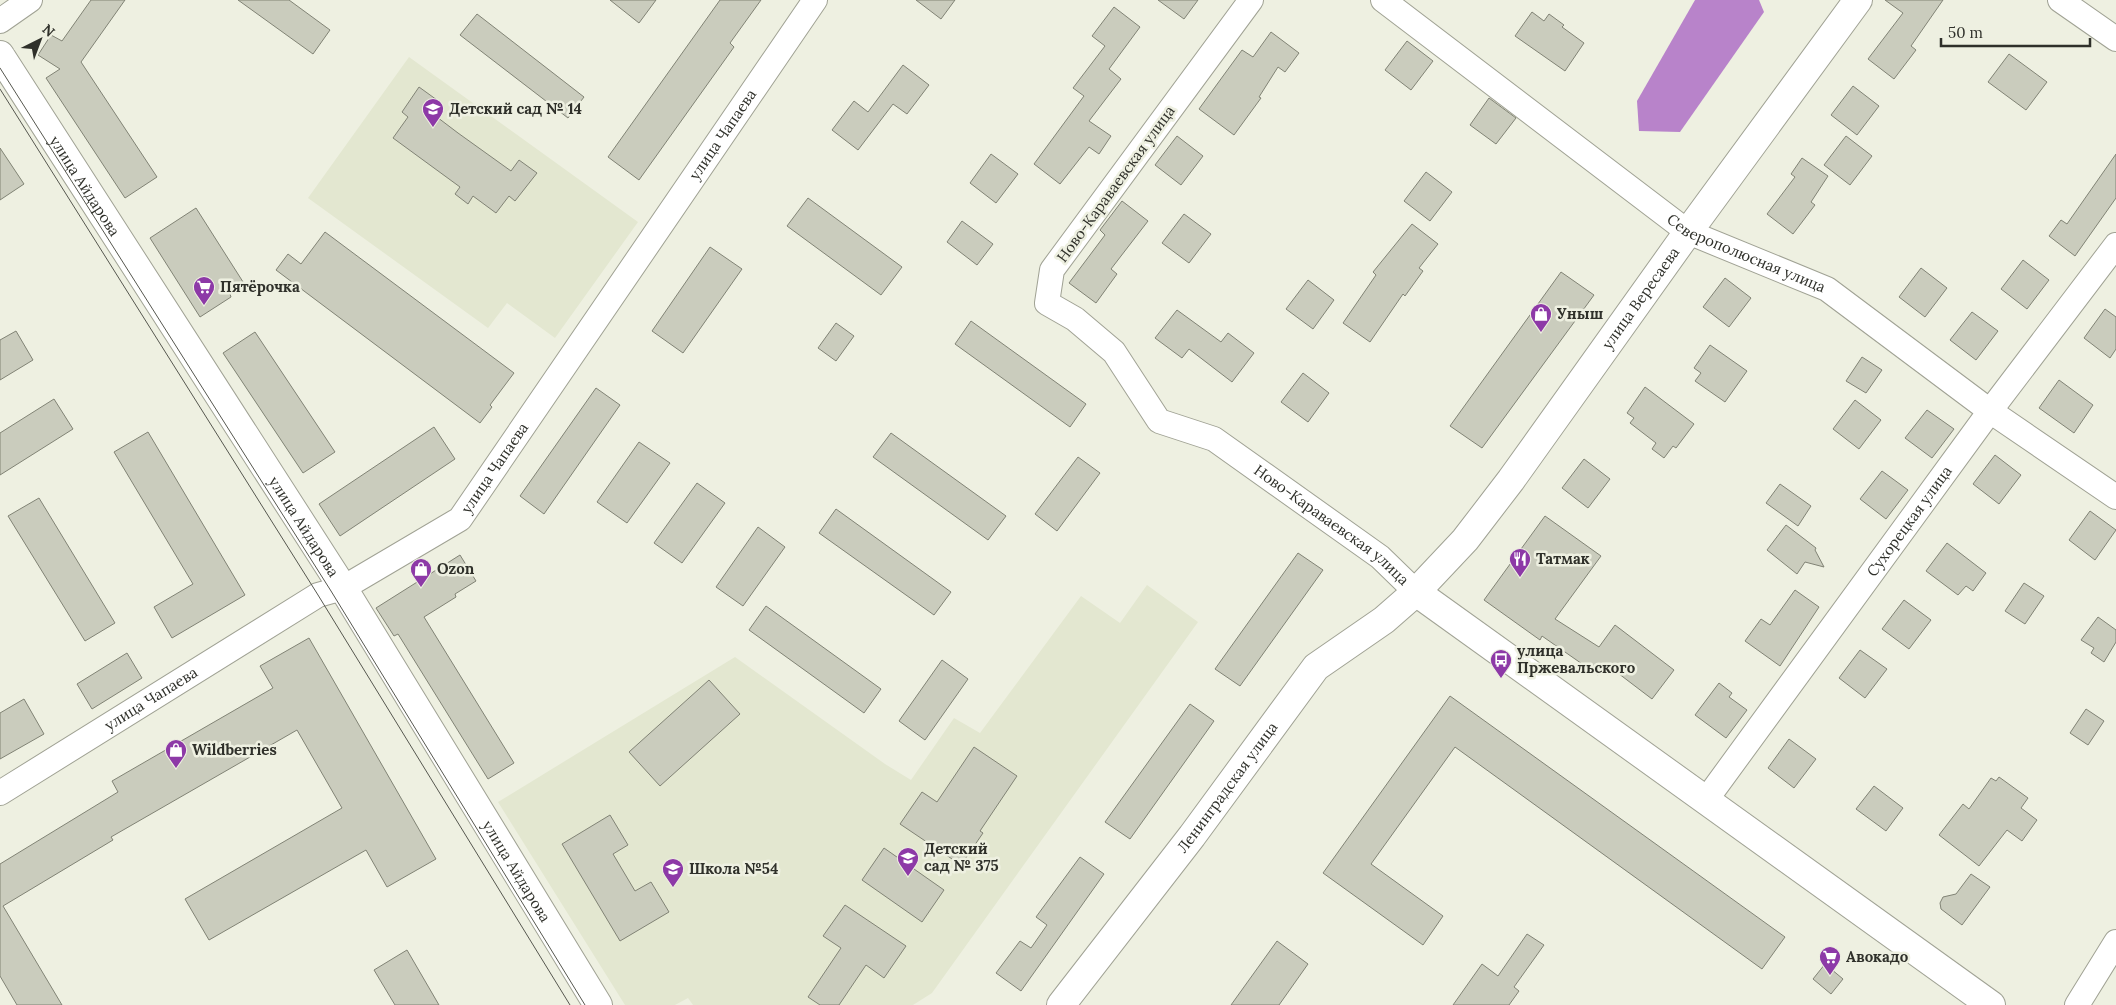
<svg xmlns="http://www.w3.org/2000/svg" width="2116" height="1005" viewBox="0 0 2116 1005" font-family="Lora,serif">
<rect width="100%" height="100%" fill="#eef0e1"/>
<g fill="#e3e7d0">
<path d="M 409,57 L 638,222 L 555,338 L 507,303 L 488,328 L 308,198 Z"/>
<path d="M 1147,585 L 1198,622 L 932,993 L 913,1005 L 693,1005 L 688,998 L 675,1005 L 625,1005 L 498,802 L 735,657 L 885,764 L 911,780 L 954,718 L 980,733 L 1081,596 L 1120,623 Z"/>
</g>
<path fill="#b883ca" d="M 1695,0 L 1759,0 L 1764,12 L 1680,132 L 1639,131 L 1637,101 Z"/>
<g fill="#caccbd" stroke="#818375">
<path d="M 91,0 L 125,0 L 81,62 L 157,177 L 125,198 L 46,78 L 60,69 L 38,55 L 51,35 L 62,41 Z"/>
<path d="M 238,0 L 289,0 L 330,30 L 313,54 Z"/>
<path d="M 610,0 L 656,0 L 639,23 Z"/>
<path d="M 720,0 L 761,0 L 730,43 L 734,47 L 639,180 L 608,157 Z"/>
<path d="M 916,0 L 955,0 L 941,19 Z"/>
<path d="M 1158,0 L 1198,0 L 1184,19 Z"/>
<path d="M 1885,0 L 1943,0 L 1911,46 L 1916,50 L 1894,79 L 1868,59 L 1903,13 Z"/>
<path d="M 1114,7 L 1140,27 L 1109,69 L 1121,79 L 1089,121 L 1111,136 L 1099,154 L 1089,147 L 1060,184 L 1034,164 L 1084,96 L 1073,88 L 1105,46 L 1092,36 Z"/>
<path d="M 1532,12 L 1544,21 L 1549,14 L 1564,25 L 1562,27 L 1584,43 L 1565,71 L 1515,36 Z"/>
<path d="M 477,14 L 584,97 L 568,118 L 460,35 Z"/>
<path d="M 1271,32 L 1299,53 L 1285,72 L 1278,67 L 1259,97 L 1261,98 L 1234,135 L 1199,109 L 1242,50 L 1253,57 Z"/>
<path d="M 1407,41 L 1433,61 L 1411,90 L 1385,70 Z"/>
<path d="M 2009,54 L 2047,82 L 2026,110 L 1988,82 Z"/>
<path d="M 903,65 L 929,85 L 907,114 L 893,104 L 858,150 L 832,130 L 854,101 L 868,112 Z"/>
<path d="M 1853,86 L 1879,106 L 1857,135 L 1831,115 Z"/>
<path d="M 419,87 L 437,100 L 429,111 L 458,133 L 511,171 L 519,160 L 537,173 L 515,201 L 509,196 L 496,213 L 473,196 L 468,204 L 455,194 L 460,187 L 393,138 L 408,117 L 402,112 Z"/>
<path d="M 1489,98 L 1516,118 L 1496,144 L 1470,125 Z"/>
<path d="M 1177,136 L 1203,156 L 1181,185 L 1155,165 Z"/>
<path d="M 1846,136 L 1872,156 L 1850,185 L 1824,165 Z"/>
<path d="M 0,148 L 24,184 L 0,200 Z"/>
<path d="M 991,154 L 1018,174 L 996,203 L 970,183 Z"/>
<path d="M 2116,154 L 2116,198 L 2075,256 L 2049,236 L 2061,220 L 2067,224 Z"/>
<path d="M 1802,158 L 1828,176 L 1811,202 L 1815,205 L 1793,234 L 1767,214 L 1795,177 L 1791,174 Z"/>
<path d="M 1426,172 L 1452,192 L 1430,221 L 1404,201 Z"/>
<path d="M 808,198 L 902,267 L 881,295 L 787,226 Z"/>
<path d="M 1122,201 L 1148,221 L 1111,269 L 1117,274 L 1096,303 L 1069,283 L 1105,235 L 1100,230 Z"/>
<path d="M 196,208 L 245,285 L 230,294 L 231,297 L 200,317 L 150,238 Z"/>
<path d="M 1184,214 L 1211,234 L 1189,263 L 1162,243 Z"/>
<path d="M 962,221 L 993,244 L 977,265 L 947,242 Z"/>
<path d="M 1412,224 L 1438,244 L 1419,268 L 1423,271 L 1405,296 L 1403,294 L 1370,342 L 1343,323 L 1376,275 L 1373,272 Z"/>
<path d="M 325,232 L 514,373 L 490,405 L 492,407 L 480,423 L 276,270 L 288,254 L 301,264 Z"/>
<path d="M 710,247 L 742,269 L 683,353 L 652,331 Z"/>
<path d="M 2023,260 L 2049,280 L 2027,309 L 2001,289 Z"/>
<path d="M 1921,268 L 1947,288 L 1925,317 L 1899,297 Z"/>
<path d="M 1561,272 L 1594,295 L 1482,448 L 1450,426 Z"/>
<path d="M 1725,278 L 1751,298 L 1729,327 L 1703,307 Z"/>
<path d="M 1308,280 L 1334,300 L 1313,329 L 1286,309 Z"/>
<path d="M 2105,309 L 2116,317 L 2116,349 L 2110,358 L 2084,338 Z"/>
<path d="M 1177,310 L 1221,342 L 1228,333 L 1254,353 L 1232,382 L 1189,349 L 1182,358 L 1155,338 Z"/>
<path d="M 1972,312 L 1998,331 L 1976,360 L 1950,340 Z"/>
<path d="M 971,321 L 1086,404 L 1070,427 L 955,344 Z"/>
<path d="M 836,323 L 854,336 L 836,361 L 818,348 Z"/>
<path d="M 16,331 L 33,360 L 0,380 L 0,340 Z"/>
<path d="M 255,332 L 335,452 L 303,473 L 223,353 Z"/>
<path d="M 1710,345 L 1747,371 L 1725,402 L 1695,381 L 1701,373 L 1694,368 Z"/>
<path d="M 1862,357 L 1882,370 L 1866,393 L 1846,381 Z"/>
<path d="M 1303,373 L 1329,393 L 1308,422 L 1281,402 Z"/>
<path d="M 2059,380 L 2093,405 L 2074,433 L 2039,408 Z"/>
<path d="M 1645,387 L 1694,424 L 1676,448 L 1673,446 L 1664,458 L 1652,449 L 1656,443 L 1630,423 L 1634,418 L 1627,413 Z"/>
<path d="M 596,388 L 620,405 L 544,514 L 520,496 Z"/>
<path d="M 54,399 L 73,429 L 0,475 L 0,433 Z"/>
<path d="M 1855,400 L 1881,420 L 1859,449 L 1833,429 Z"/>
<path d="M 1927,410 L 1954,429 L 1932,458 L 1905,438 Z"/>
<path d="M 434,427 L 455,459 L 340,536 L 319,504 Z"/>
<path d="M 148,432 L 245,595 L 172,638 L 154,607 L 193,584 L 114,452 Z"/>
<path d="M 891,433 L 1006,516 L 988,540 L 873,457 Z"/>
<path d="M 639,442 L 670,463 L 627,523 L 597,502 Z"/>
<path d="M 1995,455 L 2021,475 L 1999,504 L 1973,484 Z"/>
<path d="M 1078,457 L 1100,473 L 1057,531 L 1035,514 Z"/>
<path d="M 1584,459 L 1610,479 L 1588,508 L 1562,488 Z"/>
<path d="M 1882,471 L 1908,490 L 1886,519 L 1860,499 Z"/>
<path d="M 697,483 L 725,503 L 682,563 L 654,543 Z"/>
<path d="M 1780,484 L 1811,506 L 1798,526 L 1766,503 Z"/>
<path d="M 39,498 L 115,623 L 85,641 L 8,516 Z"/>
<path d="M 836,509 L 951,592 L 934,615 L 819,533 Z"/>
<path d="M 2090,511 L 2116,530 L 2095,560 L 2069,540 Z"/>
<path d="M 1545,516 L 1601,556 L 1555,619 L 1599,647 L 1615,625 L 1674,670 L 1652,699 L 1606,664 L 1598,675 L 1542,636 L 1540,640 L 1484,600 Z"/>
<path d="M 1786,525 L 1816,548 L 1815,550 L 1824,567 L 1805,562 L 1797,574 L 1767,550 Z"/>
<path d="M 758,527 L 785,547 L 743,606 L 716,587 Z"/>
<path d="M 1947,543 L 1986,573 L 1973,591 L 1966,586 L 1958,595 L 1926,571 Z"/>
<path d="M 1298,553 L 1323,570 L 1240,686 L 1215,669 Z"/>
<path d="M 460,555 L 476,581 L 455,594 L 456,597 L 424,617 L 514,763 L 488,779 L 398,634 L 394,636 L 376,608 Z"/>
<path d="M 2024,583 L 2044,596 L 2025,624 L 2005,611 Z"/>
<path d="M 1795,590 L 1819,607 L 1780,666 L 1745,641 L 1761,619 L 1770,625 Z"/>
<path d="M 1904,600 L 1931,620 L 1909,649 L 1882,629 Z"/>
<path d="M 766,606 L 881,689 L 864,713 L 749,630 Z"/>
<path d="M 2098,617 L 2116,630 L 2116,642 L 2104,662 L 2091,653 L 2094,648 L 2081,640 Z"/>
<path d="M 309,638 L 436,859 L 387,887 L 366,850 L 209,940 L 185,899 L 342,808 L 297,730 L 111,837 L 113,840 L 3,906 L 62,1005 L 17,1005 L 0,976 L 0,864 L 118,792 L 112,781 L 273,688 L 260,666 Z"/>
<path d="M 1860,650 L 1887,669 L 1865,698 L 1839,678 Z"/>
<path d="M 127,653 L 142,678 L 92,709 L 77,684 Z"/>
<path d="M 942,660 L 968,679 L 925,740 L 899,721 Z"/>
<path d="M 709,680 L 740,714 L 660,786 L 629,752 Z"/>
<path d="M 1719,683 L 1732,693 L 1729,697 L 1747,710 L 1726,738 L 1695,715 Z"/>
<path d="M 1450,696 L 1785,937 L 1762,969 L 1455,747 L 1371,864 L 1443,916 L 1423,945 L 1323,873 Z"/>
<path d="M 24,699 L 44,734 L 0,759 L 0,713 Z"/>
<path d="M 1190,704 L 1214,721 L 1130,839 L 1105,822 Z"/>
<path d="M 2086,709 L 2104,721 L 2088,745 L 2070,733 Z"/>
<path d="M 1789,739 L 1816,759 L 1794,788 L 1768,768 Z"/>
<path d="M 974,747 L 1017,776 L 980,831 L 983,833 L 961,865 L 900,824 L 922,792 L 937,802 Z"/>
<path d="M 1999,777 L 2028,798 L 2021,808 L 2037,820 L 2022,841 L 2007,830 L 1979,866 L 1939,835 L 1963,804 L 1969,809 L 1991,778 L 1996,781 Z"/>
<path d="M 1874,786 L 1903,808 L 1886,831 L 1856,809 Z"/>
<path d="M 610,815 L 628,845 L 613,854 L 635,891 L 651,882 L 669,912 L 620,941 L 562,844 Z"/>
<path d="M 884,848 L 944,890 L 922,922 L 862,880 Z"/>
<path d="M 1080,857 L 1104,874 L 1021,991 L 996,973 L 1020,941 L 1031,948 L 1047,925 L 1036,917 Z"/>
<path d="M 1971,874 L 1990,887 L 1962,925 L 1941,909 L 1940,903 L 1943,897 L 1956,894 Z"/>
<path d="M 845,905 L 906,946 L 884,978 L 866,965 L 839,1005 L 820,1005 L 808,997 L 841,948 L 823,936 Z"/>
<path d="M 1527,934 L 1544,945 L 1514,987 L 1519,991 L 1509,1005 L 1453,1005 L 1482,964 L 1498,976 Z"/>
<path d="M 1277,941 L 1308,964 L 1279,1005 L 1231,1005 Z"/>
<path d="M 407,950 L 439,1005 L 395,1005 L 374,970 Z"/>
<path d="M 1825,964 L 1843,979 L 1831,994 L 1813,979 Z"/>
</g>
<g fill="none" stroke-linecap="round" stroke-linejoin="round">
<g stroke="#a0a294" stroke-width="26">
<g id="street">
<path id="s1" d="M 1251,0 L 1052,270 L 1047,303 L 1075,319 L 1114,352 L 1159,421 L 1214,439 L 1380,557 L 1416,592"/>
<path id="s2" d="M 1383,0 L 1688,232 L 1827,289 L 1990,411 L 2116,497"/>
<path d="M 2060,0 L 2116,39"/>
<path d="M 0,21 L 30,0"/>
<path id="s3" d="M 0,793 L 318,595 L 343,588 L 460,519 L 815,0"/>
<path id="s4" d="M 1706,800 L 1990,411 L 2116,245"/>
<path d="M 2077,1005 L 2116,942"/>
</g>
</g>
<g stroke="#a0a294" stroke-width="30">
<g id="secondary">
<path id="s5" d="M 0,55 L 343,588 L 598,1005"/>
</g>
</g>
<g stroke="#a0a294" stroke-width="30">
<g id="primary">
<path d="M 1416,592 L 1991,1005"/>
<path id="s6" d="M 1061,1005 L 1192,836 L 1316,667 L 1384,620 L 1416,592 L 1465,540 L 1511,480 L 1688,232 L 1858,0"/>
</g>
</g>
<use href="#street" stroke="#fff" stroke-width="24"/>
<use href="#secondary" stroke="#fff" stroke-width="28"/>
<use href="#primary" stroke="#fff" stroke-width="28"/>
<g stroke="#56574f" stroke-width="1">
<path d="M 0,68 L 331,591 L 585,1005"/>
<path d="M 0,89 L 318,595 L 570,1005"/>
</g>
</g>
<defs>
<g id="school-pin" transform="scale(1.125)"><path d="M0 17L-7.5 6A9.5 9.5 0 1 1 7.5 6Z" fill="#8d39a7" stroke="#eef0e1"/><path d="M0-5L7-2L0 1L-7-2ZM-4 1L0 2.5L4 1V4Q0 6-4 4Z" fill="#fff"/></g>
<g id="supermarket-pin" transform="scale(1.125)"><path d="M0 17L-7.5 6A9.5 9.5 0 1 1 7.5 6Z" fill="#8d39a7" stroke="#eef0e1"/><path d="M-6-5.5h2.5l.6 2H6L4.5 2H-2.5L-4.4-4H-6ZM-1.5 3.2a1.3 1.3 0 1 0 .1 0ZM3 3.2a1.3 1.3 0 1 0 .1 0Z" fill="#fff"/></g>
<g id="shop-pin" transform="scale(1.125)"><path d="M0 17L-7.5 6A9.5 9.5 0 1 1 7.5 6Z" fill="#8d39a7" stroke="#eef0e1"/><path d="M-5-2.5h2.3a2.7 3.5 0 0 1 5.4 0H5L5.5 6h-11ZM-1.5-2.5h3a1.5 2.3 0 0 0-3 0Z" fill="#fff"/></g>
<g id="restaurant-pin" transform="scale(1.125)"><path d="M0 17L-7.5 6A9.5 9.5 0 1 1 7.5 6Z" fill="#8d39a7" stroke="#eef0e1"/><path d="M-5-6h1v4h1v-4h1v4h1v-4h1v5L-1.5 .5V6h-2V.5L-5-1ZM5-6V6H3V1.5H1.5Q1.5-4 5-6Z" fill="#fff"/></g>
<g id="bus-pin" transform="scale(1.125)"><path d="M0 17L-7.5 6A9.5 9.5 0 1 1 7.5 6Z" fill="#8d39a7" stroke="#eef0e1"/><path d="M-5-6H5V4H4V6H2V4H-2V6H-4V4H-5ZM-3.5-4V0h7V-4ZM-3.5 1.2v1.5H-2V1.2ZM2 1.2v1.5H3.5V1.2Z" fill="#fff"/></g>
</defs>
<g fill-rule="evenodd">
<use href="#school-pin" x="433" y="109"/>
<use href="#supermarket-pin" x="204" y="287"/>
<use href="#shop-pin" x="1541" y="314"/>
<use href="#restaurant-pin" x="1520" y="559"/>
<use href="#shop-pin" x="421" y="569"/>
<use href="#bus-pin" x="1501" y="660"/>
<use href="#shop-pin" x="176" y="750"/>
<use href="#school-pin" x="908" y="858"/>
<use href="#school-pin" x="673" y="869"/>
<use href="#supermarket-pin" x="1830" y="957"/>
</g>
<g text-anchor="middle" stroke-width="5" stroke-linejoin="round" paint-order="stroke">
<g font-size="15" font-weight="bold" fill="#2f302a" stroke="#eef0e1" text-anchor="start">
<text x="449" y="114">Детский сад № 14</text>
<text x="220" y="292">Пятёрочка</text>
<text x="1557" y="319">Уныш</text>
<text x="1536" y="564">Татмак</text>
<text x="437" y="574">Ozon</text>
<text x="1517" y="656">улица<tspan x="1517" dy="17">Пржевальского</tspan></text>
<text x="192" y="755">Wildberries</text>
<text x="924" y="854">Детский<tspan x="924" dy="17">сад № 375</tspan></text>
<text x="689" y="874">Школа №54</text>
<text x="1846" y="962">Авокадо</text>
</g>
<g font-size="15" fill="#2f302a" stroke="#eef0e1">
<text dy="5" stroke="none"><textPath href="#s3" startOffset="1002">улица Чапаева</textPath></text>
<text transform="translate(1116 184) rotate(-54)" y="5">Ново-Караваевская улица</text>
<text dy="5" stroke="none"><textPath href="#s5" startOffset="156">улица Айдарова</textPath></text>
<text dy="5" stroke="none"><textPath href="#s2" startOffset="445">Северополюсная улица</textPath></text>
<text dy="5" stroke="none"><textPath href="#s6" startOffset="919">улица Вересаева</textPath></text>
<text dy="5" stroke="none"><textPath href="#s3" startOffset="598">улица Чапаева</textPath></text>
<text dy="5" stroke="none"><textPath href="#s4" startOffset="345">Сухорецкая улица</textPath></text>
<text dy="5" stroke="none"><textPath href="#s1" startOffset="738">Ново-Караваевская улица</textPath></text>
<text dy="5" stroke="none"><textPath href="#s5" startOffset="561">улица Айдарова</textPath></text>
<text dy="5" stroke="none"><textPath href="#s3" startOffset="178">улица Чапаева</textPath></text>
<text dy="5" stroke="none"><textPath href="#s6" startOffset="274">Ленинградская улица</textPath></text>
<text dy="5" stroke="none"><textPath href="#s5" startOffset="966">улица Айдарова</textPath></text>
</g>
</g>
<g transform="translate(40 40) rotate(42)" stroke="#eef0e1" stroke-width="4" paint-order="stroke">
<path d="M0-4L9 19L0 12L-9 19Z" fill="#2f302a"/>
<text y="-8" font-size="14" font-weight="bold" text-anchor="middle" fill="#2f302a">N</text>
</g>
<path d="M1941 38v8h149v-8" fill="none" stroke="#2f302a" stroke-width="2.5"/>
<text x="1948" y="38" font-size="15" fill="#2f302a" stroke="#eef0e1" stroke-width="4" paint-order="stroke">50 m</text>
</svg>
